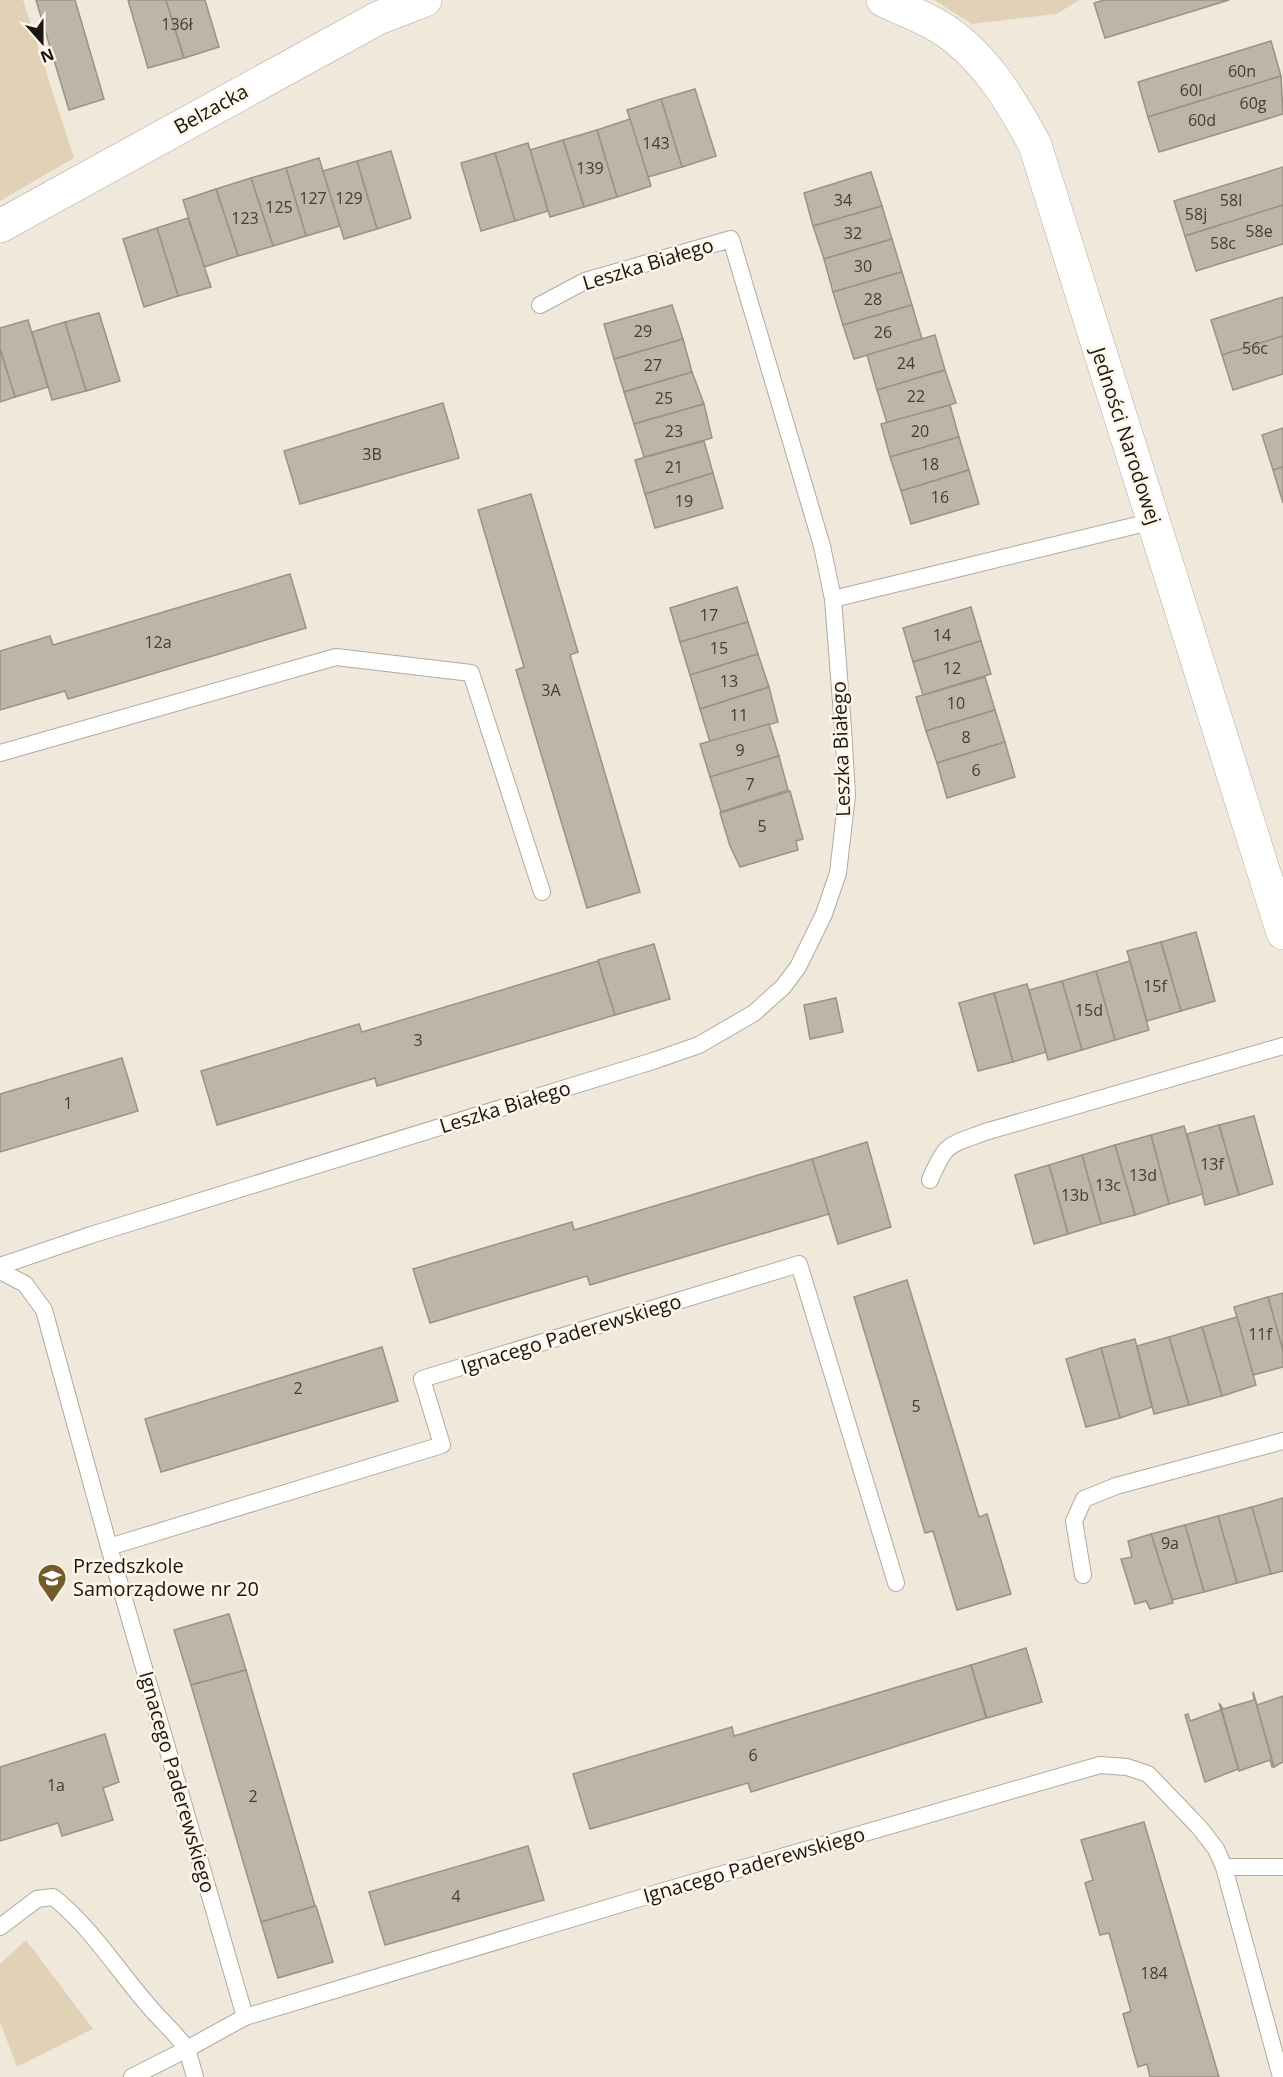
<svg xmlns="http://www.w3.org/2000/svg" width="1283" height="2077" viewBox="0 0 1283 2077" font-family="'Open Sans',sans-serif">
<rect width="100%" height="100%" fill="#f0e9db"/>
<g fill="#e1d2b7">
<path d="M 0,0 L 23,0 L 74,158 L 0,201 Z"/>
<path d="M 934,0 L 1080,0 L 1056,14 L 972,24 Z"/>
<path d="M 26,1940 L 93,2029 L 17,2067 L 0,2022 L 0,1964 Z"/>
</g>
<g fill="#bcb5a8" stroke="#999386" stroke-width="1.5">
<path d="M 36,0 L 75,0 L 104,99 L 69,110 Z"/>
<path d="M 166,0 L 184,58 L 148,68 L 128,0 Z"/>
<path d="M 166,0 L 205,0 L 219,47 L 184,58 Z"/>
<path d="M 1104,0 L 1229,0 L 1105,38 L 1094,3 Z"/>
<path d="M 1271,41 L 1281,76 L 1148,117 L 1138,82 Z"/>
<path d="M 1281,76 L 1283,114 L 1159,152 L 1148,117 Z"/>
<path d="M 695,89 L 716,156 L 682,167 L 661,99 Z"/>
<path d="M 661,99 L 682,167 L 648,177 L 627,110 Z"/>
<path d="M 630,119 L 651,186 L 617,197 L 597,130 Z"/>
<path d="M 597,130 L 617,197 L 584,207 L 563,140 Z"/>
<path d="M 563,140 L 584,207 L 550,217 L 530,150 Z"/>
<path d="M 528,143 L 548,211 L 515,221 L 495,153 Z"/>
<path d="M 391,151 L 411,218 L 377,229 L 357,161 Z"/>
<path d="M 495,153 L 515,221 L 481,231 L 461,163 Z"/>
<path d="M 319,158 L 340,226 L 306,236 L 286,168 Z"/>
<path d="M 357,161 L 377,229 L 344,239 L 323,171 Z"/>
<path d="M 1283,167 L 1283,205 L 1185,236 L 1174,201 Z"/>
<path d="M 286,168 L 306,236 L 273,246 L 251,178 Z"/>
<path d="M 871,172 L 882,206 L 813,226 L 804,193 Z"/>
<path d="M 251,178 L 273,246 L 238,256 L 216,189 Z"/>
<path d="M 216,189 L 238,256 L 204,267 L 183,200 Z"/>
<path d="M 1283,205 L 1283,244 L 1196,271 L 1185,236 Z"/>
<path d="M 882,206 L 892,239 L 824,259 L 813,226 Z"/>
<path d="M 188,218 L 211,287 L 178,296 L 157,228 Z"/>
<path d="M 157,228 L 178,296 L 144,307 L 123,239 Z"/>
<path d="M 892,239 L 902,272 L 833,292 L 824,259 Z"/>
<path d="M 902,272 L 912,305 L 843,325 L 833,292 Z"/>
<path d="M 1283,297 L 1283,336 L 1222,355 L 1211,320 Z"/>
<path d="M 672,305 L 683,339 L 614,359 L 604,324 Z"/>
<path d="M 912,305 L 922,339 L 854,359 L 843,325 Z"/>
<path d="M 99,313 L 120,381 L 86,391 L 65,322 Z"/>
<path d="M 28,320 L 48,387 L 15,397 L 0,349 L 0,328 Z"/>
<path d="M 65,322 L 86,391 L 52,400 L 32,332 Z"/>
<path d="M 935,335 L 945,370 L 877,390 L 867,355 Z"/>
<path d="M 1283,336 L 1283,374 L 1233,390 L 1222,355 Z"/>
<path d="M 683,339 L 692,372 L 624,392 L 614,359 Z"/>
<path d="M 0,349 L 15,397 L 0,402 Z"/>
<path d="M 945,370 L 956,403 L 887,423 L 877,390 Z"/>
<path d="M 692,372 L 704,404 L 634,424 L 624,392 Z"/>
<path d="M 443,403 L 459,458 L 300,504 L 284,451 Z"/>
<path d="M 704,404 L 712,438 L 644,457 L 634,424 Z"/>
<path d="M 950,405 L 959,437 L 890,457 L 881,424 Z"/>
<path d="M 1283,428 L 1283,467 L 1273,470 L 1262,435 Z"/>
<path d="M 959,437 L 969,470 L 901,491 L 890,457 Z"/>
<path d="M 704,441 L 713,473 L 645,494 L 635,460 Z"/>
<path d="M 1283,467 L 1283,503 L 1273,470 Z"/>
<path d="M 969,470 L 979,504 L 911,524 L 901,491 Z"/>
<path d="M 713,473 L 723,508 L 655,528 L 645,494 Z"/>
<path d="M 531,494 L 578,652 L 570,655 L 640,892 L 587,908 L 516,670 L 524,667 L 478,510 Z"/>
<path d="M 290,574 L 306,628 L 68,699 L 65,691 L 0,710 L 0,651 L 50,636 L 53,645 Z"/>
<path d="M 737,587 L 748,622 L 680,642 L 670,608 Z"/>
<path d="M 971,607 L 981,641 L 913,662 L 903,628 Z"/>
<path d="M 748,622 L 758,654 L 690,675 L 680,642 Z"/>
<path d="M 981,641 L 991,674 L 923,695 L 913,662 Z"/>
<path d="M 758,654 L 769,687 L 700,709 L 690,675 Z"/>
<path d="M 985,677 L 995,710 L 926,731 L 916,697 Z"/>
<path d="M 769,687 L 778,722 L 710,742 L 700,709 Z"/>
<path d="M 995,710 L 1005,742 L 937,763 L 926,731 Z"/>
<path d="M 769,724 L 779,756 L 710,777 L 700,744 Z"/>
<path d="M 1005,742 L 1015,777 L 947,798 L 937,763 Z"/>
<path d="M 779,756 L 788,790 L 721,812 L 710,777 Z"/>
<path d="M 790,791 L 803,839 L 796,841 L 798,850 L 740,867 L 730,846 L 720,813 Z"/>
<path d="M 1196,932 L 1215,1001 L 1181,1011 L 1161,942 Z"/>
<path d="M 1161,942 L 1181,1011 L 1147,1021 L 1127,951 Z"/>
<path d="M 654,944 L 670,999 L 615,1015 L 598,960 Z"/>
<path d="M 598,961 L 615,1015 L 377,1086 L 375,1078 L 217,1125 L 201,1071 L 359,1024 L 362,1032 Z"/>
<path d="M 1130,961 L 1149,1030 L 1115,1040 L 1096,971 Z"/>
<path d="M 1096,971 L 1115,1040 L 1082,1050 L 1062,981 Z"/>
<path d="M 1062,981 L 1082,1050 L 1048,1060 L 1029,990 Z"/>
<path d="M 1027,984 L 1046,1052 L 1013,1062 L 994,993 Z"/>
<path d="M 994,993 L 1013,1062 L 978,1071 L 959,1003 Z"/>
<path d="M 836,998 L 843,1032 L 810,1039 L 804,1005 Z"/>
<path d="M 122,1058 L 138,1111 L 0,1152 L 0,1094 Z"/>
<path d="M 1254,1116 L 1273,1184 L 1239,1195 L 1219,1125 Z"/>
<path d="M 1219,1125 L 1239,1195 L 1205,1205 L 1187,1134 Z"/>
<path d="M 1184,1126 L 1203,1194 L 1169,1204 L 1151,1135 Z"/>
<path d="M 1151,1135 L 1169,1204 L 1135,1215 L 1115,1145 Z"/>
<path d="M 867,1142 L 891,1227 L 838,1244 L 812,1159 Z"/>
<path d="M 1115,1145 L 1135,1215 L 1101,1224 L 1082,1155 Z"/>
<path d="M 1082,1155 L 1101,1224 L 1068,1234 L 1049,1165 Z"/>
<path d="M 812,1159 L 829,1214 L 590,1285 L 587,1276 L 430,1323 L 413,1269 L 572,1222 L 574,1230 Z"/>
<path d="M 1049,1165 L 1068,1234 L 1034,1244 L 1015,1175 Z"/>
<path d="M 907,1280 L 979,1517 L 987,1514 L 1011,1594 L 957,1610 L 933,1531 L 925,1533 L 854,1297 Z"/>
<path d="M 1283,1293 L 1283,1351 L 1268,1297 Z"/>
<path d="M 1268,1297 L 1283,1351 L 1283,1367 L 1253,1375 L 1234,1307 Z"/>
<path d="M 1237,1317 L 1256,1385 L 1222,1396 L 1202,1327 Z"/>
<path d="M 1202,1327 L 1222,1396 L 1189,1405 L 1169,1337 Z"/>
<path d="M 1169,1337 L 1189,1405 L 1154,1414 L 1137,1346 Z"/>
<path d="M 1135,1339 L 1152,1407 L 1120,1418 L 1101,1348 Z"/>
<path d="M 382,1347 L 398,1401 L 161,1472 L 145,1419 Z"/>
<path d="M 1101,1348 L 1120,1418 L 1086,1427 L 1066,1359 Z"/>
<path d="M 1283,1498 L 1283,1571 L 1271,1574 L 1252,1507 Z"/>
<path d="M 1252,1507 L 1271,1574 L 1237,1583 L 1218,1516 Z"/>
<path d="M 1218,1516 L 1237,1583 L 1204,1592 L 1185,1525 Z"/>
<path d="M 1185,1525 L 1204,1592 L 1172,1600 L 1151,1534 Z"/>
<path d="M 1151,1534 L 1173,1603 L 1150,1609 L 1146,1601 L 1135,1604 L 1121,1559 L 1132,1557 L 1128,1541 Z"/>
<path d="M 229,1614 L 246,1670 L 191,1685 L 174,1630 Z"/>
<path d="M 1026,1648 L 1042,1702 L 987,1718 L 971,1665 Z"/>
<path d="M 971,1665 L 986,1718 L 751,1792 L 748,1783 L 590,1829 L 573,1774 L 732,1727 L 734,1736 Z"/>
<path d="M 246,1670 L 315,1906 L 261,1922 L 191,1685 Z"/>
<path d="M 1253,1692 L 1274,1767 L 1272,1767 L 1270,1760 L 1239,1771 L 1220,1704 L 1223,1709 L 1254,1700 Z"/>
<path d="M 1253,1692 L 1257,1705 L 1283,1696 L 1283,1762 L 1274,1767 Z"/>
<path d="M 1219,1703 L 1239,1771 L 1238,1769 L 1205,1782 L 1185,1715 L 1188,1714 L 1190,1721 L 1221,1710 Z"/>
<path d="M 105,1734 L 119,1782 L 103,1788 L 113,1820 L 62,1836 L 58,1823 L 0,1841 L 0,1767 Z"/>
<path d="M 1144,1822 L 1219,2077 L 1150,2077 L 1147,2064 L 1138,2067 L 1123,2014 L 1131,2011 L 1109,1933 L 1100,1935 L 1085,1883 L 1093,1880 L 1081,1840 Z"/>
<path d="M 528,1846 L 544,1900 L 385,1945 L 369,1892 Z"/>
<path d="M 316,1906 L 333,1962 L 278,1978 L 261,1922 Z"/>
</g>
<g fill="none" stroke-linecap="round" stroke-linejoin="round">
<g stroke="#b1aa9d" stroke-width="18">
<g id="lane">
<path d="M 833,599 L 1154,521"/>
<path d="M 0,753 L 336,657 L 471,673 L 542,892"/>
<path d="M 930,1180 C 946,1142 948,1146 985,1132 L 1283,1046"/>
<path d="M 0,1266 L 91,1235 L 653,1061 L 699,1045 L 754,1013 L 783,987 L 798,967 L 824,914 L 838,873 L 847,795 L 843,728 L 833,599 L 822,546 L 731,239 L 585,281 L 540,305"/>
<path d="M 0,1271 L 25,1284 L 44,1310 L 109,1547 L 245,2017"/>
<path d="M 109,1547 L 442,1445 L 422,1379 L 799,1264 L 896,1583"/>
<path d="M 1083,1575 L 1074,1521 L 1084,1499 L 1116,1486 L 1283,1441"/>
<path d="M 1224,1867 L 1283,1867"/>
<path d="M 0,1927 L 37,1899 L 53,1897 C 90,1926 116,1968 147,2004 C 160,2020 175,2032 187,2049 L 132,2077"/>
<path d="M 195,2077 L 187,2049 L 245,2017 L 667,1890 L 1100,1765 L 1127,1767 L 1148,1774 L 1199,1827 L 1216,1849 L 1224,1867 L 1281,2077"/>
</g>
</g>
<g stroke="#b1aa9d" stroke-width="34">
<g id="street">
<path d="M 883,0 C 901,9 921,16 938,26 C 983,53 1011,100 1035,145 L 1283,933"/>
<path d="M 0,226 L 378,18 L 425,0"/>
</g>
</g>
<use href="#lane" stroke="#fff" stroke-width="16"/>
<use href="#street" stroke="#fff" stroke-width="33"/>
</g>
<defs>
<g id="school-pin" transform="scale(1.5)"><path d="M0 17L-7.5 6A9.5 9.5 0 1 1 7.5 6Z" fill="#735b2c" stroke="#fef6e8"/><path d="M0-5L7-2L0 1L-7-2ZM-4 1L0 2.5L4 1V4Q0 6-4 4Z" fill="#fff"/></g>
</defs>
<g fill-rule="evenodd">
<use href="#school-pin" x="52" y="1578"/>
</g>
<g text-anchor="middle" stroke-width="5" stroke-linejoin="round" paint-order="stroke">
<g font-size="16" fill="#423e38">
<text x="177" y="30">136ł</text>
<text x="1242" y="77">60n</text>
<text x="1191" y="96">60l</text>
<text x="1253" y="109">60g</text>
<text x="1202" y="126">60d</text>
<text x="656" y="149">143</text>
<text x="590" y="174">139</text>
<text x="313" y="204">127</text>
<text x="349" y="204">129</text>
<text x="843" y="206">34</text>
<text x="1231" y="206">58l</text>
<text x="279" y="213">125</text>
<text x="1196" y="220">58j</text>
<text x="245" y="224">123</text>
<text x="1259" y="237">58e</text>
<text x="853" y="239">32</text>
<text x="1223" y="249">58c</text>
<text x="863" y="272">30</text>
<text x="873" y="305">28</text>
<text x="643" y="337">29</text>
<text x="883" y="338">26</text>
<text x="1255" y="354">56c</text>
<text x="906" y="369">24</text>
<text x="653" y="371">27</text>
<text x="916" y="402">22</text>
<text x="664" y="404">25</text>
<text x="674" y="437">23</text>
<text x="920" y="437">20</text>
<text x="372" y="460">3B</text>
<text x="930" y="470">18</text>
<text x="674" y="473">21</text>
<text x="940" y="503">16</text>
<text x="684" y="507">19</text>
<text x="709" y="621">17</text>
<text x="942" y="641">14</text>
<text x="158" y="648">12a</text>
<text x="719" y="654">15</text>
<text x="952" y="674">12</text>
<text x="729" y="687">13</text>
<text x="551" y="696">3A</text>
<text x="956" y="709">10</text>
<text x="739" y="721">11</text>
<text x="966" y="743">8</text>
<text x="740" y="756">9</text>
<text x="976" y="776">6</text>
<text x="750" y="790">7</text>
<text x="762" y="832">5</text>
<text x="1155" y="992">15f</text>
<text x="1089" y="1016">15d</text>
<text x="418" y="1046">3</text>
<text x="68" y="1109">1</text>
<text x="1212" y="1170">13f</text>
<text x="1143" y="1181">13d</text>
<text x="1108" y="1191">13c</text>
<text x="1075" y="1201">13b</text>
<text x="1260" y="1340">11f</text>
<text x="298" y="1394">2</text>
<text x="916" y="1412">5</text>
<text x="1170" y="1549">9a</text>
<text x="753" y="1761">6</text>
<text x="56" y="1791">1a</text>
<text x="253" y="1802">2</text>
<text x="456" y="1902">4</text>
<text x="1154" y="1979">184</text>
</g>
<g font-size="20" fill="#1a1713" stroke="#fef6e8">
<text transform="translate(211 109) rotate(-29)" y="7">Belzacka</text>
<text transform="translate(648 264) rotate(-17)" y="7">Leszka Białego</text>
<text transform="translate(1126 436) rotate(72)" y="7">Jedności Narodowej</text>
<text transform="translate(841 749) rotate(-92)" y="7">Leszka Białego</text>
<text transform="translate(505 1107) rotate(-17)" y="7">Leszka Białego</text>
<text transform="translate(571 1334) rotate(-17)" y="7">Ignacego Paderewskiego</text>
<text transform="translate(177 1782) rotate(74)" y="7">Ignacego Paderewskiego</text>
<text transform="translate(754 1865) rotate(-16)" y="7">Ignacego Paderewskiego</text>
</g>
<g font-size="20" fill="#1a1713" stroke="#fef6e8" text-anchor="start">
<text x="73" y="1573">Przedszkole<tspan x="73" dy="23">Samorządowe nr 20</tspan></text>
</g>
</g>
<g transform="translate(42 42) rotate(159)" stroke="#fef6e8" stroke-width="4.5" paint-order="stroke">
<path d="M0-4.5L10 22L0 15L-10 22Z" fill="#1a1713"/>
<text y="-9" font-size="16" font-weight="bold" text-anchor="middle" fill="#1a1713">N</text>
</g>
</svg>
